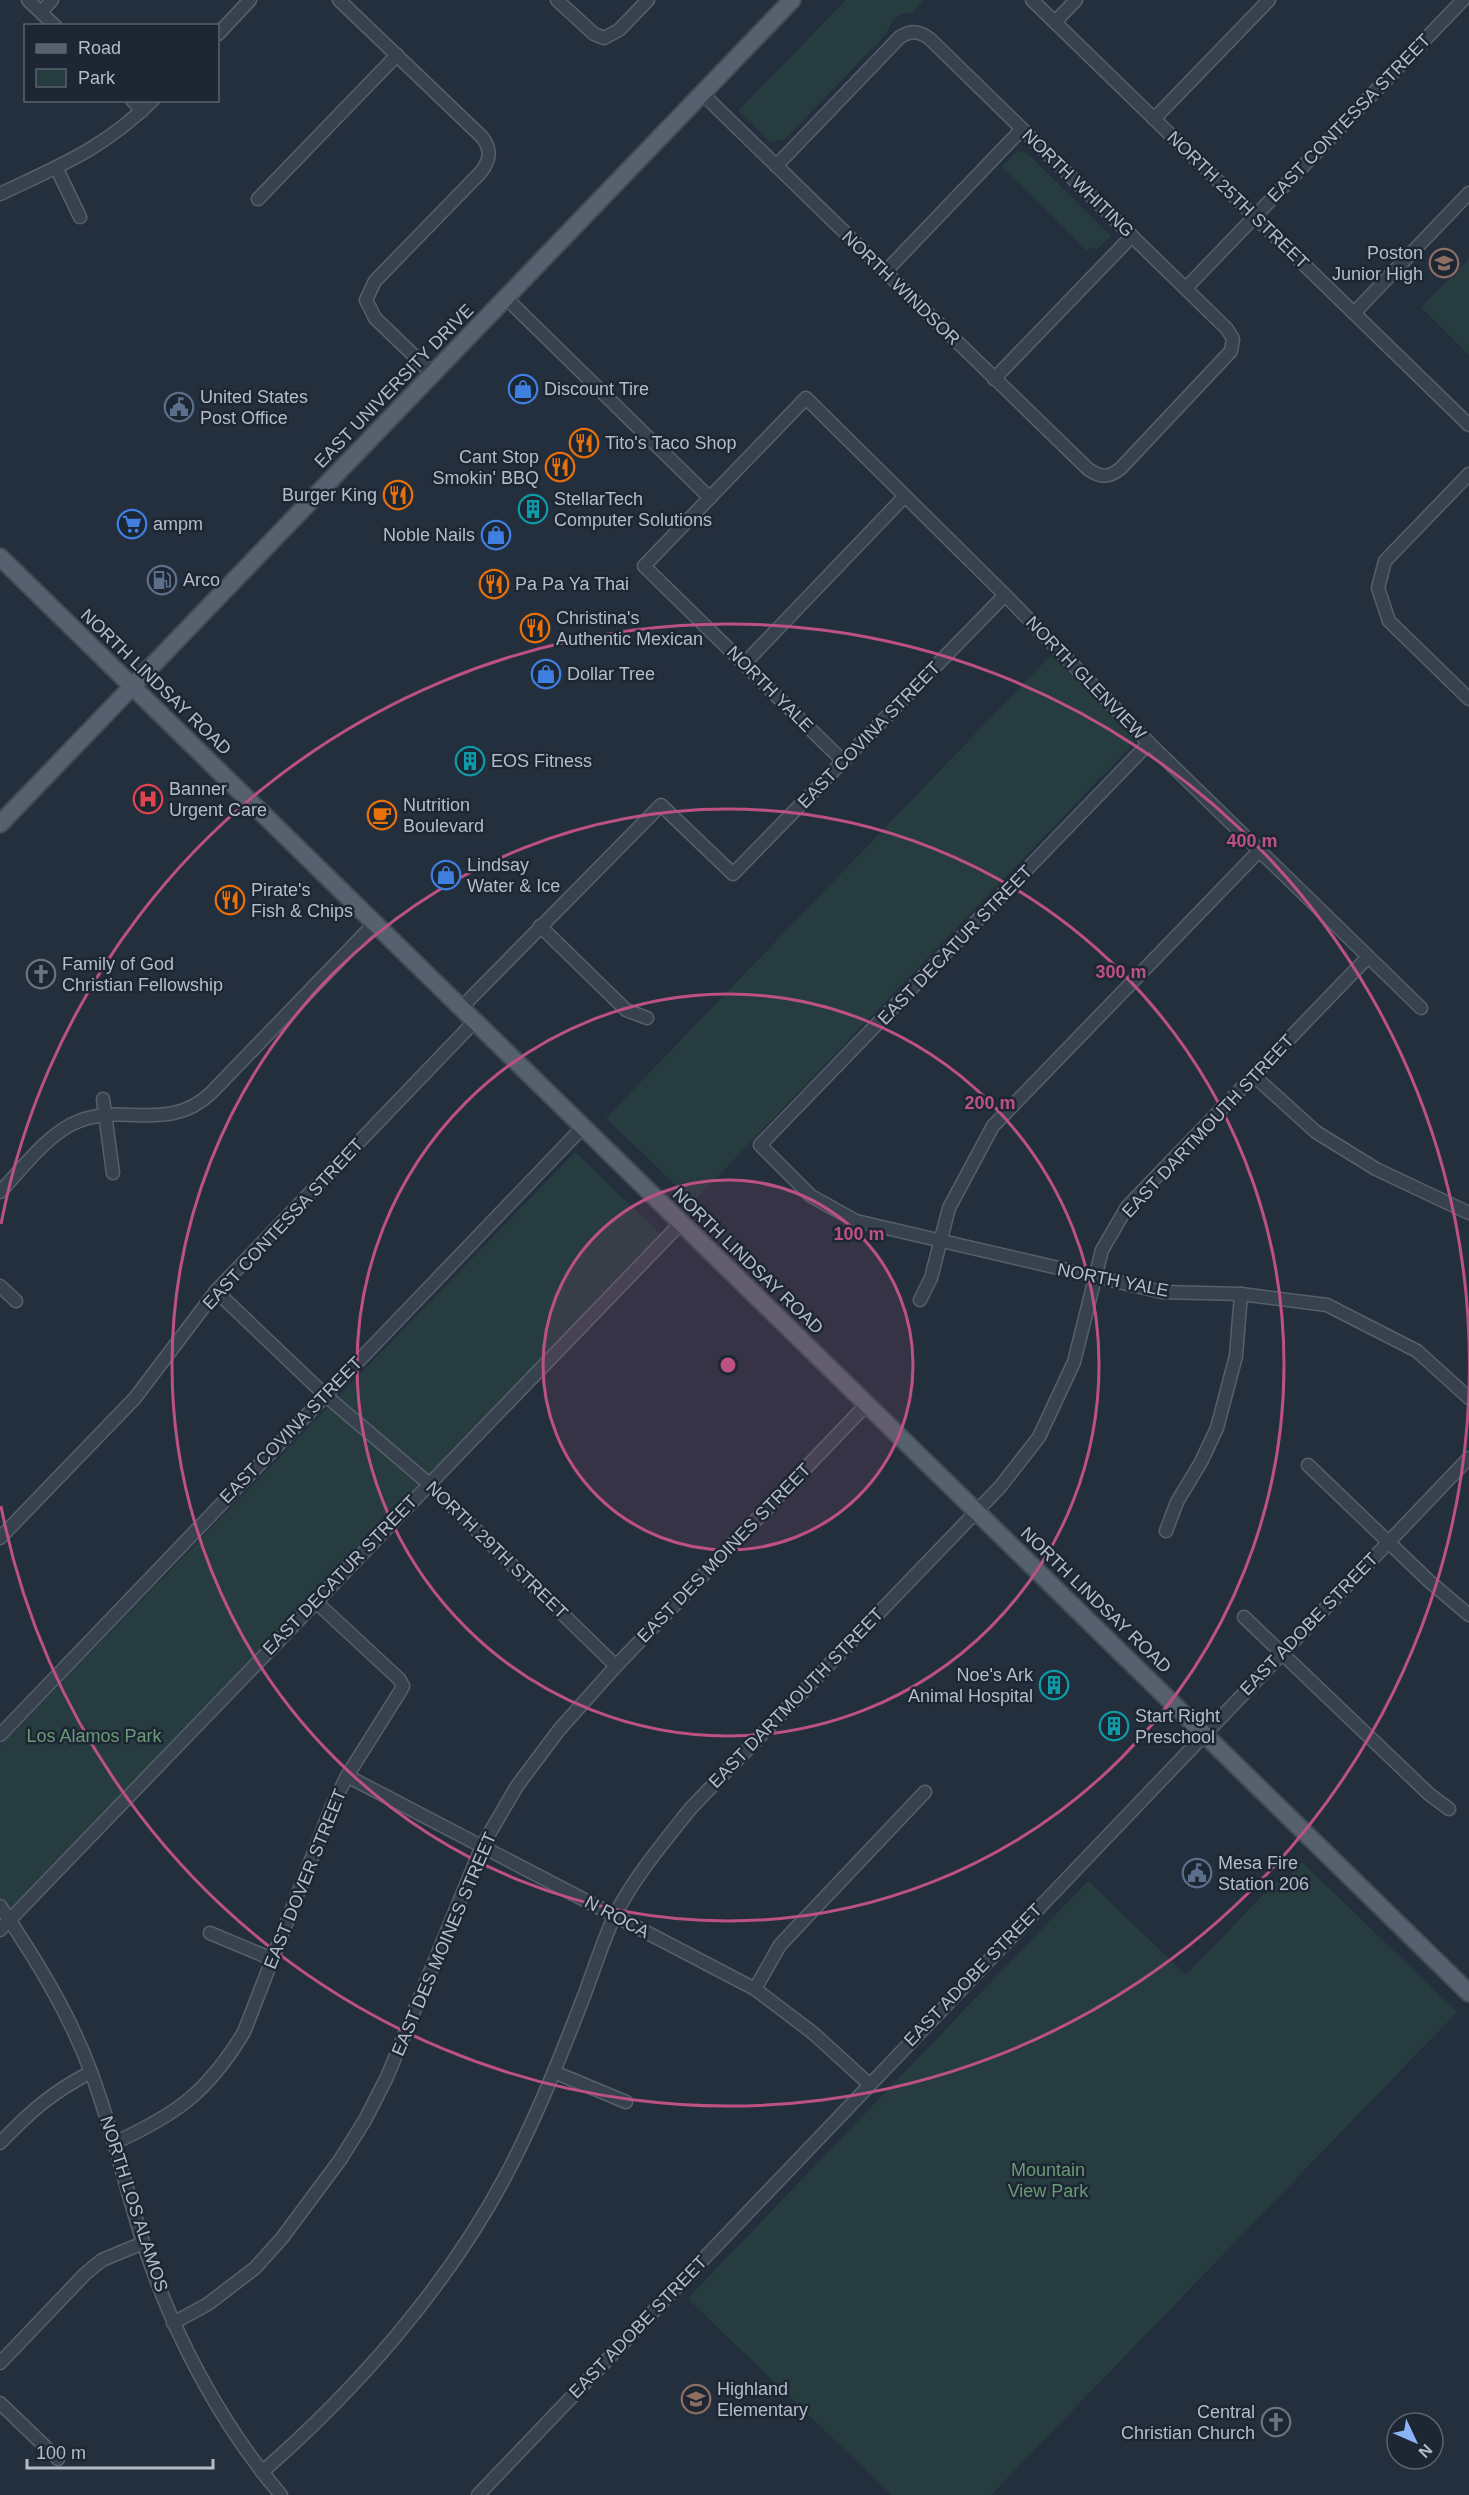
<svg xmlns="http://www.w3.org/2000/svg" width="1469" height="2495" viewBox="0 0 1469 2495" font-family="Helvetica,sans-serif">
<rect width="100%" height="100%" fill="#242f3e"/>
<g fill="#263c3f">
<path d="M 846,0 L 924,0 L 912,13 C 899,11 891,21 887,33 L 784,140 L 771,142 L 738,111 Z"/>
<path d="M 1017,151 L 1027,153 L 1111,236 L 1096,250 L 1092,247 L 1086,250 L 1002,167 Z"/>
<path d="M 1469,259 L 1469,355 L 1421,307 Z"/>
<path d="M 1051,655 L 1138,739 L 693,1202 L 606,1118 Z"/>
<path d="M 575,1152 L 660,1234 L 0,1921 L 0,1746 Z"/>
<path d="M 1302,1862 L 1457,2012 L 991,2495 L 892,2495 L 691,2302 L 689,2297 L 1088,1881 L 1186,1975 L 1283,1874 L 1287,1878 Z"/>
</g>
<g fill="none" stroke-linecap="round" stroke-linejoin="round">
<g stroke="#565f6c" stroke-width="15">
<g id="minor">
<path d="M 28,0 L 55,26"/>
<path d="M 339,0 L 482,137 C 492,150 490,160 481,172 L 375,281 L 366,300 L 375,318 L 433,374"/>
<path d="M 557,0 L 594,34 L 604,38 L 619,30 L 648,0"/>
<path d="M 1032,0 L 1469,425"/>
<path d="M 41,12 L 52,0"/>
<path d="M 1055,22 L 1076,0"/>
<path d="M 218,34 L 250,0"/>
<path d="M 702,93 L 718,109 L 1088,469 C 1101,478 1109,478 1121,468 L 1231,351 L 1233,339 L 1227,329 L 930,39 C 919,31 912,30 900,37 L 776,166"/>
<path d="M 132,100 L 142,111"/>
<path d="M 1154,119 L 1269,0"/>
<path d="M 57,169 L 80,217"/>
<path d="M 0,194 C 61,165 103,149 153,100"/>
<path d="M 258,199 L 397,55"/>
<path d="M 885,272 L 1022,129"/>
<path d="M 1186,288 L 1463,0"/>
<path d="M 506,298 L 710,498"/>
<path d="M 1354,313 L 1469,193"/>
<path d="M 994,379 L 1132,236"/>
<path d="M 1469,474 L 1385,561 L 1378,588 L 1389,621 L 1469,699"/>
<path d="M 744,664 L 905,496"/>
<path d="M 1149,743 L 760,1145 L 811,1196 L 856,1221 L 1162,1292 L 1241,1294 L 1327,1305 L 1417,1351 L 1469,1398"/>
<path d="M 844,762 L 644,566 L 806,398 L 1005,595 L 1149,743 L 1421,1008"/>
<path d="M 540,926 L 626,1010 L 647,1018"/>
<path d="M 461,1008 L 661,805 L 733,874 L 1005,595"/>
<path d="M 1254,1076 L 1316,1132 L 1376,1169 L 1469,1213"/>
<path d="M 103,1099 L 113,1173"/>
<path d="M 0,1192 C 22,1169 49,1132 79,1121 C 125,1103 169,1133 211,1093 L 375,923"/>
<path d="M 0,1286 L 16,1301"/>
<path d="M 216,1291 L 325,1395 L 428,1483 L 616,1666"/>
<path d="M 920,1300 L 931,1278 L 949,1208 L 993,1126 L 1259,851"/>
<path d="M 1308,1465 L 1429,1581 L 1469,1615"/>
<path d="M 1166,1531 L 1177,1502 L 1201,1462 L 1217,1428 L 1236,1356 L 1241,1294"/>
<path d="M 0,1538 L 135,1398 L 216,1291 L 475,1021"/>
<path d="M 1244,1617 L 1429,1794 L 1449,1809"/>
<path d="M 0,1735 L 583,1127"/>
<path d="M 347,1776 L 755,1989 L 813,2033 L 869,2084"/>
<path d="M 0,1906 C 36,1959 69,2013 91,2072 C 112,2128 125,2186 143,2242 C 172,2332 219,2422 281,2495"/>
<path d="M 0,1930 L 682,1222"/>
<path d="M 210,1933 L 272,1959"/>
<path d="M 755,1989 L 780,1945 L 925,1792"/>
<path d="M 554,2072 L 626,2102"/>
<path d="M 0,2143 C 31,2111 51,2093 91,2072"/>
<path d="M 114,2143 C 177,2114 207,2093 244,2032 L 332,1806 L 347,1776 L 401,1690 L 403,1686 L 399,1679 L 315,1601"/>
<path d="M 173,2323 L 208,2304 L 255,2268 L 282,2238 L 340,2160 L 365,2120 L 387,2077 L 482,1846 L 517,1786 L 559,1730 L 616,1666 L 867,1404"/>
<path d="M 0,2363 L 85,2274 L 102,2260 L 143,2243"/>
<path d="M 0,2403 L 58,2459"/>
<path d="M 262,2472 C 355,2391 445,2289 504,2179 C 535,2121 560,2058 584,1996 C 594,1969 603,1941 615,1915 C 635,1876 664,1842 691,1808 L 1000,1487 L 1039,1437 L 1074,1362 L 1102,1250 L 1127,1207 L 1368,957"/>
<path d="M 478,2495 L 1469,1458"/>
</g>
</g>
<g stroke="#414a57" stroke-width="20">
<g id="major">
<path d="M 0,557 L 1469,1993"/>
<path d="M 0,824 L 792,0"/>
</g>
</g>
<use href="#minor" stroke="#38414e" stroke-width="12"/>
<use href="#major" stroke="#56606e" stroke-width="16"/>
</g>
<circle cx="728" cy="1365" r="185" fill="#bd5182" fill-opacity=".12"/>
<g fill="none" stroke="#bd5182" stroke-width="3">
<circle cx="728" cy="1365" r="185"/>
<circle cx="728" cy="1365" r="371"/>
<circle cx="728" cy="1365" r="556"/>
<path d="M1 1224A741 741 0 1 1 1 1506"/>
</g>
<defs>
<g id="school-ring" transform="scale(1.5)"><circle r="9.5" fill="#1d2633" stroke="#8d6e63" stroke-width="1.5"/><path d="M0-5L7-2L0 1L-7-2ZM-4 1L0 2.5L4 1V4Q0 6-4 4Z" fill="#8d6e63"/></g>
<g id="shop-ring" transform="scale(1.5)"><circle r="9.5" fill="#1d2633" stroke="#3f7fe0" stroke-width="1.5"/><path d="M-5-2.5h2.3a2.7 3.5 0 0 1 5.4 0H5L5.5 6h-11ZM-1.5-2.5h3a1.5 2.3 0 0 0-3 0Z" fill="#3f7fe0"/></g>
<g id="civic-ring" transform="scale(1.5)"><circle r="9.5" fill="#1d2633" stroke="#5c6f8a" stroke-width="1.5"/><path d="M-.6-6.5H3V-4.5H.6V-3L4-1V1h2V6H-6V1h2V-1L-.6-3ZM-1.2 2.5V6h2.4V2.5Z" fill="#5c6f8a"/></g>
<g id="restaurant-ring" transform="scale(1.5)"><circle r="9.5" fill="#1d2633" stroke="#e8710a" stroke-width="1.5"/><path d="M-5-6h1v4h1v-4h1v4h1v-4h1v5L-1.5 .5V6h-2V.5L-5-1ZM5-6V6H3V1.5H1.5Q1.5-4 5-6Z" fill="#e8710a"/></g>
<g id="building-ring" transform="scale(1.5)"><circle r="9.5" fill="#1d2633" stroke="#0f9aa8" stroke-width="1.5"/><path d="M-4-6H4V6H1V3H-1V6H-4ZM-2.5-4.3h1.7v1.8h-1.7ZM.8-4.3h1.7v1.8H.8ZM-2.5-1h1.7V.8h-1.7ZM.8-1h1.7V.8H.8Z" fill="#0f9aa8"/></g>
<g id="supermarket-ring" transform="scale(1.5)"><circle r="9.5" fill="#1d2633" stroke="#3f7fe0" stroke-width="1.5"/><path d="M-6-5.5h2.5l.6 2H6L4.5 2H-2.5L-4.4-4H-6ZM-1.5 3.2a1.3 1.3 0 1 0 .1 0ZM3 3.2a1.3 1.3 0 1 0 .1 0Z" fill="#3f7fe0"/></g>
<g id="fuel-ring" transform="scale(1.5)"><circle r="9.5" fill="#1d2633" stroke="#5c6f8a" stroke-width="1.5"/><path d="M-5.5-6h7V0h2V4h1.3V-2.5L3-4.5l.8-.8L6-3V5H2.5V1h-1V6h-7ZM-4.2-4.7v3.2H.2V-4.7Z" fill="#5c6f8a"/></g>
<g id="hospital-ring" transform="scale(1.5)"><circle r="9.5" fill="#1d2633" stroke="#e0444e" stroke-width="1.5"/><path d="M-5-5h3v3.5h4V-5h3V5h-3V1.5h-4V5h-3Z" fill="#e0444e"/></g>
<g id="cafe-ring" transform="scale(1.5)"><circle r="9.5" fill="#1d2633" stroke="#e8710a" stroke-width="1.5"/><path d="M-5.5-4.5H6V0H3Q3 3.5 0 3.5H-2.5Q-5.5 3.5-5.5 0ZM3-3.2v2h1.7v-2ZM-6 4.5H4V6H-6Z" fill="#e8710a"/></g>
<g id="church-ring" transform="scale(1.5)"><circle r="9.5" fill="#1d2633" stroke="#6b7280" stroke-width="1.5"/><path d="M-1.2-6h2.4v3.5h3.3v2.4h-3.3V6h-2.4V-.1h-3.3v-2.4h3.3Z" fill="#6b7280"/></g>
</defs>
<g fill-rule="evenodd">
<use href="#school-ring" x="1444" y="263"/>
<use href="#shop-ring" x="523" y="389"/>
<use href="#civic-ring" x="179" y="407"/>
<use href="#restaurant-ring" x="584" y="443"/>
<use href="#restaurant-ring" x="560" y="467"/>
<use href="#restaurant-ring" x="398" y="495"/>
<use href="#building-ring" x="533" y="509"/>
<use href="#supermarket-ring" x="132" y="524"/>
<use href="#shop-ring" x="496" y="535"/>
<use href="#fuel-ring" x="162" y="580"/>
<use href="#restaurant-ring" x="494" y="584"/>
<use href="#restaurant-ring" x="535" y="628"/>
<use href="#shop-ring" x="546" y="674"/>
<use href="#building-ring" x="470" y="761"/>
<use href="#hospital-ring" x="148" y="799"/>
<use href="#cafe-ring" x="382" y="815"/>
<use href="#shop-ring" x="446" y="875"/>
<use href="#restaurant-ring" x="230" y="900"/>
<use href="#church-ring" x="41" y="974"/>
<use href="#building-ring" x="1054" y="1685"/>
<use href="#building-ring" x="1114" y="1726"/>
<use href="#civic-ring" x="1197" y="1873"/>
<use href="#school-ring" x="696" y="2399"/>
<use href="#church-ring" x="1276" y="2422"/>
</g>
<g text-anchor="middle" stroke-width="5" stroke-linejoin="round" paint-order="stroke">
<g font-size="18" fill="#b4bcc9" stroke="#1d2633">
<text transform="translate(1349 118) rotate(-46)" y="6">EAST CONTESSA STREET</text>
<text transform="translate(1078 183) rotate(44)" y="6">NORTH WHITING</text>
<text transform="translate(1238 200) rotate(44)" y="6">NORTH 25TH STREET</text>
<text transform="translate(901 288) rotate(44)" y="6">NORTH WINDSOR</text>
<text transform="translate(394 386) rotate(-46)" y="6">EAST UNIVERSITY DRIVE</text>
<text transform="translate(1086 678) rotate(46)" y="6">NORTH GLENVIEW</text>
<text transform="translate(156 682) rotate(44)" y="6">NORTH LINDSAY ROAD</text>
<text transform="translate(770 689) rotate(45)" y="6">NORTH YALE</text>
<text transform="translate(869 735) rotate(-46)" y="6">EAST COVINA STREET</text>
<text transform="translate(955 945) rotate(-46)" y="6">EAST DECATUR STREET</text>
<text transform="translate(1208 1126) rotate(-47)" y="6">EAST DARTMOUTH STREET</text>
<text transform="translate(283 1224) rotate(-47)" y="6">EAST CONTESSA STREET</text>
<text transform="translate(748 1261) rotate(44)" y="6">NORTH LINDSAY ROAD</text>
<text transform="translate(1113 1280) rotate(11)" y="6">NORTH YALE</text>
<text transform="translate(291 1430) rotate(-46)" y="6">EAST COVINA STREET</text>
<text transform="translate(497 1550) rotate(44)" y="6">NORTH 29TH STREET</text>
<text transform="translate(724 1553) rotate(-46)" y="6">EAST DES MOINES STREET</text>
<text transform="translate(340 1575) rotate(-46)" y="6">EAST DECATUR STREET</text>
<text transform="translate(1096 1600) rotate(44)" y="6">NORTH LINDSAY ROAD</text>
<text transform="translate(1309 1624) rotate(-46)" y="6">EAST ADOBE STREET</text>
<text transform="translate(796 1698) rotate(-46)" y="6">EAST DARTMOUTH STREET</text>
<text transform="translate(305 1879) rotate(-68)" y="6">EAST DOVER STREET</text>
<text transform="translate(617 1917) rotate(28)" y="6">N ROCA</text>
<text transform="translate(444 1944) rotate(-67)" y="6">EAST DES MOINES STREET</text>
<text transform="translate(973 1975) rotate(-46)" y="6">EAST ADOBE STREET</text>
<text transform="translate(134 2204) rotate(72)" y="6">NORTH LOS ALAMOS</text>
<text transform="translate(638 2327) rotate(-46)" y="6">EAST ADOBE STREET</text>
</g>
<g font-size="18" fill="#b4bcc9" stroke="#1d2633" text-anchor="start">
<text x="1423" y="259" text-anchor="end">Poston<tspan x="1423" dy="21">Junior High</tspan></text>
<text x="544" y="395">Discount Tire</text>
<text x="200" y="403">United States<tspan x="200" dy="21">Post Office</tspan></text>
<text x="605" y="449">Tito's Taco Shop</text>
<text x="539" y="463" text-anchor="end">Cant Stop<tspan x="539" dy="21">Smokin' BBQ</tspan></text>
<text x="377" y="501" text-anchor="end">Burger King</text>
<text x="554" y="505">StellarTech<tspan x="554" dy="21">Computer Solutions</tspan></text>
<text x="153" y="530">ampm</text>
<text x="475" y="541" text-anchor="end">Noble Nails</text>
<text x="183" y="586">Arco</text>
<text x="515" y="590">Pa Pa Ya Thai</text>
<text x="556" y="624">Christina's<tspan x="556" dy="21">Authentic Mexican</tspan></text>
<text x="567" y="680">Dollar Tree</text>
<text x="491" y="767">EOS Fitness</text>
<text x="169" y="795">Banner<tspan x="169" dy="21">Urgent Care</tspan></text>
<text x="403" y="811">Nutrition<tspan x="403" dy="21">Boulevard</tspan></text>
<text x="467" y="871">Lindsay<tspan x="467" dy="21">Water &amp; Ice</tspan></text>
<text x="251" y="896">Pirate's<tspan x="251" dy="21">Fish &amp; Chips</tspan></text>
<text x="62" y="970">Family of God<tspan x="62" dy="21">Christian Fellowship</tspan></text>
<text x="1033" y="1681" text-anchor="end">Noe's Ark<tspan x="1033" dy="21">Animal Hospital</tspan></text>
<text x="1135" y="1722">Start Right<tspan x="1135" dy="21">Preschool</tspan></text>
<text x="1218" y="1869">Mesa Fire<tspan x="1218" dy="21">Station 206</tspan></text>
<text x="717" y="2395">Highland<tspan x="717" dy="21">Elementary</tspan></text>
<text x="1255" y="2418" text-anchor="end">Central<tspan x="1255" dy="21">Christian Church</tspan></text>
</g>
<g font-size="18" fill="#6b9a76" stroke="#1d2633">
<text x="94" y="1742">Los Alamos Park</text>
<text x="1048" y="2176">Mountain<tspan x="1048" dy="21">View Park</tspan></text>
</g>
</g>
<circle cx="728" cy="1365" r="9" fill="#bd5182" stroke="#1d2633" stroke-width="3"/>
<g font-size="18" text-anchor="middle" font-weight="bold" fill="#bd5182" stroke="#1d2633" stroke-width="5" stroke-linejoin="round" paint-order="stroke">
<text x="1252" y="847">400 m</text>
<text x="1121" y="978">300 m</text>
<text x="990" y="1109">200 m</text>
<text x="859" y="1240">100 m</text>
</g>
<rect x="24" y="24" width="195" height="78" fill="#1d2633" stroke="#59626f" stroke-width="1.5"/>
<rect x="36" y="44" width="30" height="9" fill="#56606e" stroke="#59626f" stroke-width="1.5"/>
<text x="78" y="54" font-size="18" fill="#b4bcc9">Road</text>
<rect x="36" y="69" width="30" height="18" fill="#263c3f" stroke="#59626f" stroke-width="1.5"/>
<text x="78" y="84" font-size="18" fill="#b4bcc9">Park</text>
<g transform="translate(1415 2441) rotate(134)"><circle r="28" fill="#1d2633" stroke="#59626f" stroke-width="1.5"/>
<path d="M0-4.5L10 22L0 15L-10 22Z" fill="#8ab4f8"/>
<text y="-9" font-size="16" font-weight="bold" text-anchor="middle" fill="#b4bcc9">N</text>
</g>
<path d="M27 2459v9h186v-9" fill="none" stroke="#b4bcc9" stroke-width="3"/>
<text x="36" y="2459" font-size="18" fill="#b4bcc9" stroke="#1d2633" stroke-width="4.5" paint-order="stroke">100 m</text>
</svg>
